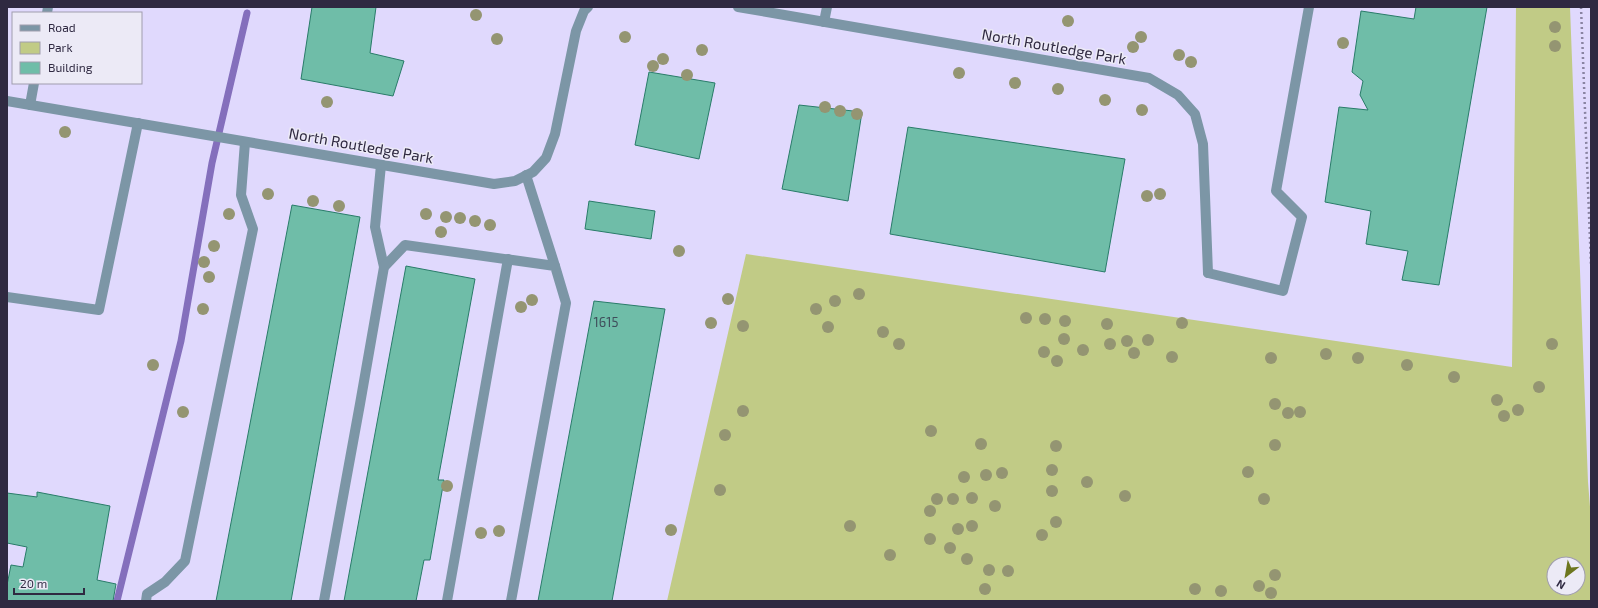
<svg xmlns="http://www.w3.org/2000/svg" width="1598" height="608" viewBox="0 0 1598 608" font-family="'Exo 2',sans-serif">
<rect width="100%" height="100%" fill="#e0d9fd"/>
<path fill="#c1cb86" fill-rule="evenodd" d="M 1516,7 L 1570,7 L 1588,482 L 1591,519 L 1591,601 L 667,601 L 746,254 L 1512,367 ZM 1554,564 L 1578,564 L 1578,588 L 1554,588 Z"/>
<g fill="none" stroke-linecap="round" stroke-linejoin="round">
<path stroke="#846fbc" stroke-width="7" d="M 117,601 L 181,341 L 212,163 L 247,13"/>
</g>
<g fill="#6fbda8" stroke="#297c69">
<path d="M 312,7 L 376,7 L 370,53 L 404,61 L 393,96 L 301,79 Z"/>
<path d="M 1416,7 L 1487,7 L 1439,285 L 1402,280 L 1408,251 L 1366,244 L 1371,211 L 1325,202 L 1339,107 L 1368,110 L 1360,95 L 1363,81 L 1352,72 L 1361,11 L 1414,19 Z"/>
<path d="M 649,72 L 715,83 L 699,159 L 635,145 Z"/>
<path d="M 799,105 L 862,112 L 848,201 L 782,189 Z"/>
<path d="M 908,127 L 1125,159 L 1105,272 L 890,234 Z"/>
<path d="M 589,201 L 655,211 L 651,239 L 585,229 Z"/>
<path d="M 292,205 L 360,217 L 291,601 L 216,601 Z"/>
<path d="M 406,266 L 475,279 L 438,480 L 444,480 L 430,560 L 424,560 L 416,601 L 344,601 Z"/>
<path d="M 594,301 L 665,309 L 612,601 L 538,601 Z"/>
<path d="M 37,492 L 110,506 L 97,580 L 116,584 L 113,601 L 7,601 L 7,585 L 11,565 L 23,567 L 27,547 L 7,543 L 7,493 L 37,497 Z"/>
</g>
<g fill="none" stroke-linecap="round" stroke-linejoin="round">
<path stroke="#8a84a2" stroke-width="2.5" stroke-dasharray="2 3" stroke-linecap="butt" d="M 1581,7 L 1591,266"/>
<g stroke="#7c96a6" stroke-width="10">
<path d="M 47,13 L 48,7"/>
<path d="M 824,22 L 827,7"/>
<path d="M 30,105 L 34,83"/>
<path d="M 381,165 L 375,227 L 384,267"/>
<path d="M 526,175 L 555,266"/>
<path d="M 1208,273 L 1283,291 L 1302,217 L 1276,191 L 1309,7"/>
<path d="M 7,297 L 99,310 L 138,123"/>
<path d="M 146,601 L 147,594 L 165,582 L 185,561 L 253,229 L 241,195 L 245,142"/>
<path d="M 324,601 L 360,404 L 384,267 L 405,245 L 555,266 L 566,303 L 511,601"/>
<path d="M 447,601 L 508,259"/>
</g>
<g stroke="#7c96a6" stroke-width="10">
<path d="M 738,7 L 1149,78 L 1178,95 L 1195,114 L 1203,144 L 1208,273"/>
<path d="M 7,101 L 494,184 L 515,181 L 533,172 L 546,158 L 555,134 L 576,31 L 584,11 L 588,7"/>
</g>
</g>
<g fill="#949572">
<circle cx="476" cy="15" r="6"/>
<circle cx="1068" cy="21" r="6"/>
<circle cx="1555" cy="27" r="6"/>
<circle cx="625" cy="37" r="6"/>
<circle cx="1141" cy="37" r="6"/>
<circle cx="497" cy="39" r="6"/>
<circle cx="1343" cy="43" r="6"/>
<circle cx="1555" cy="46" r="6"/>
<circle cx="1133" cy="47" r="6"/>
<circle cx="702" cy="50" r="6"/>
<circle cx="1179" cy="55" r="6"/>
<circle cx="663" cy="59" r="6"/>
<circle cx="1191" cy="62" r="6"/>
<circle cx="653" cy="66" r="6"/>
<circle cx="959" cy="73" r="6"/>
<circle cx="687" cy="75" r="6"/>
<circle cx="1015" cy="83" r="6"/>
<circle cx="1058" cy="89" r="6"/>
<circle cx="1105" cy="100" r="6"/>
<circle cx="327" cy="102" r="6"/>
<circle cx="825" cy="107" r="6"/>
<circle cx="1142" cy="110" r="6"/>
<circle cx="840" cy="111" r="6"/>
<circle cx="857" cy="114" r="6"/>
<circle cx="65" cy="132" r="6"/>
<circle cx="268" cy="194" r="6"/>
<circle cx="1160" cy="194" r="6"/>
<circle cx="1147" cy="196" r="6"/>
<circle cx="313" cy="201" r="6"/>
<circle cx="339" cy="206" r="6"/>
<circle cx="229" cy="214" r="6"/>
<circle cx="426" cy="214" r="6"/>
<circle cx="446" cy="217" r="6"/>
<circle cx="460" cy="218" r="6"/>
<circle cx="475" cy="221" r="6"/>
<circle cx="490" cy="225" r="6"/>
<circle cx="441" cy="232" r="6"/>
<circle cx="214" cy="246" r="6"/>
<circle cx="679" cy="251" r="6"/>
<circle cx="204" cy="262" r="6"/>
<circle cx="209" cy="277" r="6"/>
<circle cx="859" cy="294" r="6"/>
<circle cx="728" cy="299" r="6"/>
<circle cx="532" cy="300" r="6"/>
<circle cx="835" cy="301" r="6"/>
<circle cx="521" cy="307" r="6"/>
<circle cx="203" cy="309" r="6"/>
<circle cx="816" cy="309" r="6"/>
<circle cx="1026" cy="318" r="6"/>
<circle cx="1045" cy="319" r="6"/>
<circle cx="1065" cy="321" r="6"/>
<circle cx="711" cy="323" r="6"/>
<circle cx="1182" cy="323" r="6"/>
<circle cx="1107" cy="324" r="6"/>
<circle cx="743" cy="326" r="6"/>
<circle cx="828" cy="327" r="6"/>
<circle cx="883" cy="332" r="6"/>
<circle cx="1064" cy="339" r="6"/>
<circle cx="1148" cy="340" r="6"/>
<circle cx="1127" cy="341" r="6"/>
<circle cx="899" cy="344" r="6"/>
<circle cx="1110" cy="344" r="6"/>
<circle cx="1552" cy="344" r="6"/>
<circle cx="1083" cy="350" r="6"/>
<circle cx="1044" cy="352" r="6"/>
<circle cx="1134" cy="353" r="6"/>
<circle cx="1326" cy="354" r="6"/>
<circle cx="1172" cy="357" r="6"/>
<circle cx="1271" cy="358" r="6"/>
<circle cx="1358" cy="358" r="6"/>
<circle cx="1057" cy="361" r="6"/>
<circle cx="153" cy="365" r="6"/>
<circle cx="1407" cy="365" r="6"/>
<circle cx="1454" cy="377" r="6"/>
<circle cx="1539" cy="387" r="6"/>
<circle cx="1497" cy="400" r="6"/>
<circle cx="1275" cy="404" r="6"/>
<circle cx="1518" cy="410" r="6"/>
<circle cx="743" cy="411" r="6"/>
<circle cx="183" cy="412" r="6"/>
<circle cx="1300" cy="412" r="6"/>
<circle cx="1288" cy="413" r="6"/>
<circle cx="1504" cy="416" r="6"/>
<circle cx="931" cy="431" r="6"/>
<circle cx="725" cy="435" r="6"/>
<circle cx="981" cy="444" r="6"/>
<circle cx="1275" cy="445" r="6"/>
<circle cx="1056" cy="446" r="6"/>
<circle cx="1052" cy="470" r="6"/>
<circle cx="1248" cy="472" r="6"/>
<circle cx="1002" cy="473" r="6"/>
<circle cx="986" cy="475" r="6"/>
<circle cx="964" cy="477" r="6"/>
<circle cx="1087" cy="482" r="6"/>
<circle cx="447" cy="486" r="6"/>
<circle cx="720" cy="490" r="6"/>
<circle cx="1052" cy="491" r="6"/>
<circle cx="1125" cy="496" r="6"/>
<circle cx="972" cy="498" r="6"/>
<circle cx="937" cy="499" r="6"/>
<circle cx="953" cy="499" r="6"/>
<circle cx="1264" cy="499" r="6"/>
<circle cx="995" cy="506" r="6"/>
<circle cx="930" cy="511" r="6"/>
<circle cx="1056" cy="522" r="6"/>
<circle cx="850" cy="526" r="6"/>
<circle cx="972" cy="526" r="6"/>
<circle cx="958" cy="529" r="6"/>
<circle cx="671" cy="530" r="6"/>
<circle cx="499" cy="531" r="6"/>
<circle cx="481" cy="533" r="6"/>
<circle cx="1042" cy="535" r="6"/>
<circle cx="930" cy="539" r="6"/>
<circle cx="950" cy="548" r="6"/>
<circle cx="890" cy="555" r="6"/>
<circle cx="967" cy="559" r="6"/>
<circle cx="989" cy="570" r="6"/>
<circle cx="1008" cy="571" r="6"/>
<circle cx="1275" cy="575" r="6"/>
<circle cx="1259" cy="586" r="6"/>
<circle cx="985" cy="589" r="6"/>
<circle cx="1195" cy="589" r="6"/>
<circle cx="1221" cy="591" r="6"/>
<circle cx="1271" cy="593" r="6"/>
</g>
<g text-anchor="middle" stroke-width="3" stroke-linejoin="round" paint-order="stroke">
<g font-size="13" fill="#3f4e5b">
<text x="606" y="327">1615</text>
</g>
<g font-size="15" fill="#2f2941" stroke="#eceaf6">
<text transform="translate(1054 47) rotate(10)" y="5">North Routledge Park</text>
<text transform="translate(361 146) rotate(10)" y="5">North Routledge Park</text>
</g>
</g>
<rect width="1598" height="608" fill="none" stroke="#2f2941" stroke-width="16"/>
<rect x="12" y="12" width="130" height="72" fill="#eceaf6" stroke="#a09dae"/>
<rect x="20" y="25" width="20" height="6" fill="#7c96a6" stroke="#a09dae"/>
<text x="48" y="32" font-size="12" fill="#2f2941">Road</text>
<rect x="20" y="42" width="20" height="12" fill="#c1cb86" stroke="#a09dae"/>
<text x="48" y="52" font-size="12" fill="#2f2941">Park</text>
<rect x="20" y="62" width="20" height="12" fill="#6fbda8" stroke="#a09dae"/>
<text x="48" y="72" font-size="12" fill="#2f2941">Building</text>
<g transform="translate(1566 576) rotate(211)"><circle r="19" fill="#eceaf6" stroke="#a09dae"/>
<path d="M0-3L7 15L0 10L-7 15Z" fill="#6d761f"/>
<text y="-6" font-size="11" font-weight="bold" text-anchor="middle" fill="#2f2941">N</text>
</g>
<path d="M14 588v6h70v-6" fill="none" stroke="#2f2941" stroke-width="2"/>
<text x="20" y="588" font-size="12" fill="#2f2941" stroke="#eceaf6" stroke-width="3" paint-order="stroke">20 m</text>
</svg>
